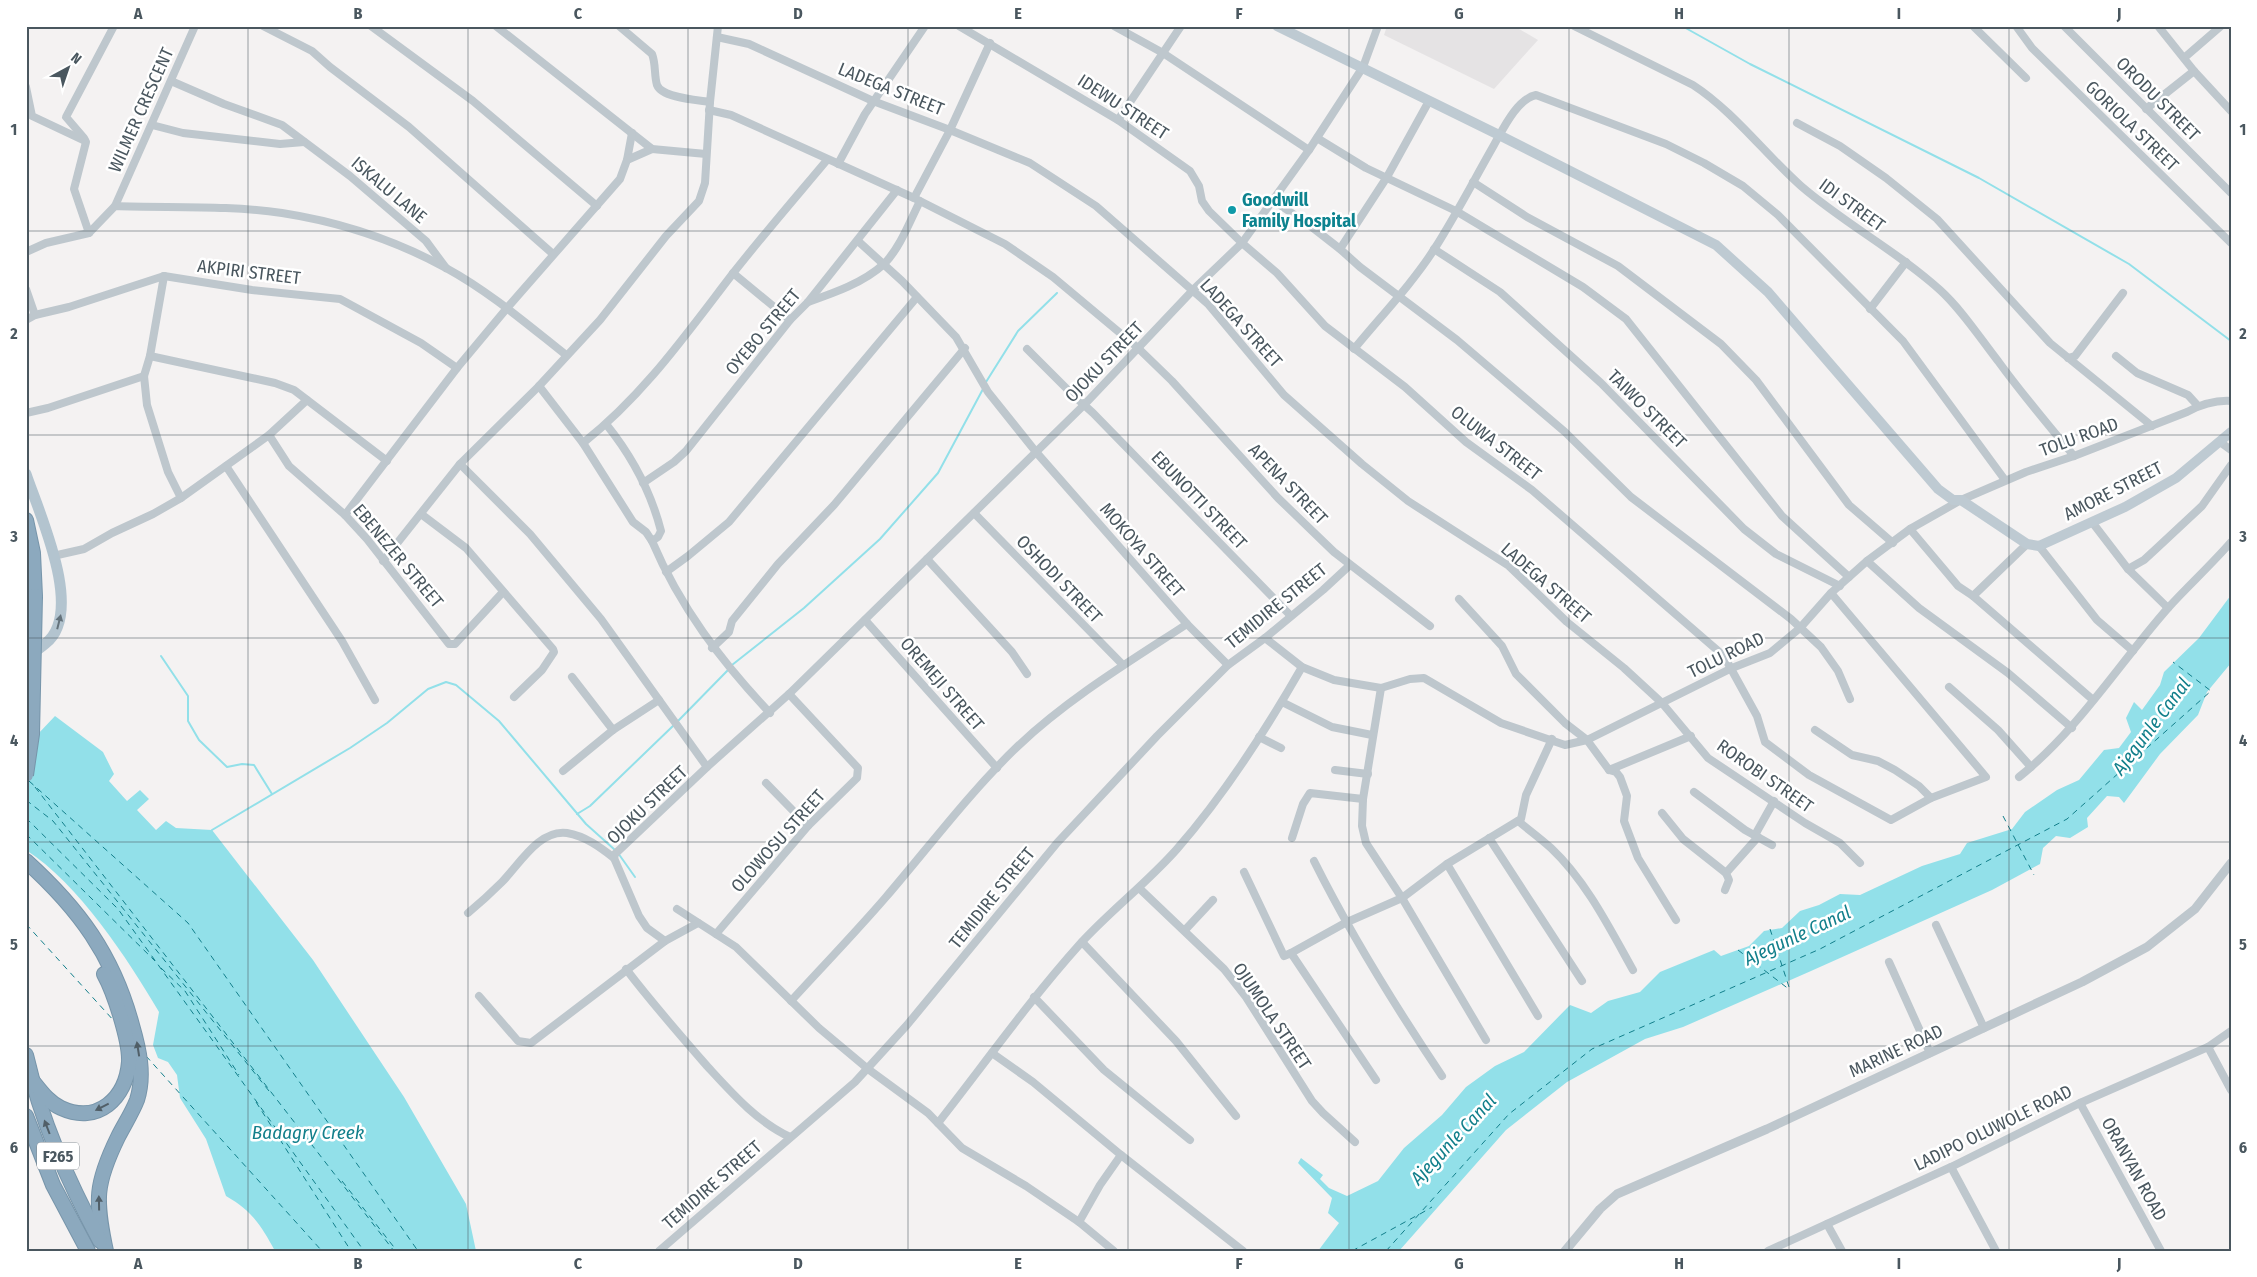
<svg xmlns="http://www.w3.org/2000/svg" width="2257" height="1277" viewBox="0 0 2257 1277" font-family="'Fira Sans Condensed',sans-serif">
<rect width="100%" height="100%" fill="#f4f2f2"/>
<path fill="#e5e3e4" d="M 1387,26 L 1514,26 L 1538,40 L 1494,89 L 1384,35 Z"/>
<g fill="#92e0e9">
<path d="M 2231,595 L 2231,663 L 2207,692 L 2198,715 L 2160,754 L 2124,803 L 2119,797 L 2107,796 L 2087,818 L 2088,827 L 2070,838 L 2056,836 L 2043,848 L 2040,864 L 1992,890 L 1811,971 L 1683,1027 L 1645,1039 L 1567,1082 L 1506,1130 L 1399,1251 L 1318,1251 L 1339,1223 L 1328,1213 L 1332,1198 L 1298,1163 L 1301,1158 L 1323,1175 L 1320,1179 L 1329,1188 L 1347,1196 L 1378,1181 L 1404,1148 L 1442,1115 L 1466,1087 L 1495,1066 L 1524,1052 L 1570,1005 L 1591,1013 L 1608,1001 L 1640,992 L 1660,972 L 1714,950 L 1721,956 L 1749,946 L 1764,931 L 1782,928 L 1800,911 L 1819,905 L 1840,894 L 1860,895 L 1922,866 L 1960,854 L 1967,843 L 2012,829 L 2025,812 L 2057,790 L 2079,780 L 2104,750 L 2119,748 L 2131,732 L 2126,718 L 2134,702 L 2142,710 L 2160,685 L 2164,672 L 2199,638 Z"/>
<path d="M 55,716 L 103,752 L 114,774 L 109,781 L 127,801 L 140,790 L 149,799 L 137,810 L 156,830 L 166,821 L 176,828 L 212,830 L 313,960 L 404,1097 L 466,1204 L 476,1251 L 275,1251 C 261,1225 252,1211 226,1196 L 206,1139 L 180,1098 L 177,1075 L 168,1062 L 158,1058 L 153,1045 L 159,1012 C 128,959 78,883 26,850 L 26,732 L 38,734 Z"/>
</g>
<g fill="none" stroke-linecap="round" stroke-linejoin="round">
<g stroke="#92e0e9" stroke-width="2">
<path d="M 1682,26 L 1750,64 L 1979,178 L 2129,264 L 2231,341"/>
<path d="M 986,382 L 1018,331 L 1057,293"/>
<path d="M 161,656 L 188,696 L 188,721 L 199,740 L 227,767 L 242,764 L 254,765 L 272,794"/>
<path d="M 732,665 L 804,608 L 880,539 L 938,473 L 983,389"/>
<path d="M 678,721 L 729,669"/>
<path d="M 577,814 L 590,806 L 675,724"/>
<path d="M 212,830 L 350,748 L 387,723 L 428,689 L 446,682 L 456,685 L 499,721 L 586,824 L 615,850"/>
<path d="M 618,853 L 635,877"/>
</g>
<g stroke="#127f8b" stroke-width="1" stroke-dasharray="6 5" stroke-linecap="butt">
<path d="M 29,781 L 188,923 L 418,1251"/>
<path d="M 35,787 L 394,1251"/>
<path d="M 26,800 L 53,821 L 269,1091"/>
<path d="M 2003,816 L 2034,875"/>
<path d="M 26,818 L 118,909 L 364,1251"/>
<path d="M 26,834 L 155,961"/>
<path d="M 26,924 L 115,1022"/>
<path d="M 1770,929 L 1790,990"/>
<path d="M 1738,950 L 1790,990"/>
<path d="M 161,968 L 185,991 L 239,1075"/>
<path d="M 146,1056 L 322,1251"/>
<path d="M 256,1102 L 351,1251"/>
<path d="M 342,1181 L 397,1251"/>
<path d="M 1420,1214 L 1432,1207"/>
<path d="M 1352,1251 L 1416,1216"/>
<path d="M 1386,1251 L 1509,1114 L 1592,1049 L 1820,949 L 2067,819 L 2211,691 L 2173,662"/>
</g>
<g stroke="#7795aa" stroke-width="16">
<g id="motorway">
<path d="M 26,520 L 33,553 L 35,596"/>
<path d="M 26,861 C 79,909 113,955 132,1025 C 139,1049 145,1075 137,1100 C 132,1113 124,1125 118,1137 C 95,1184 95,1200 106,1251"/>
<path d="M 26,1055 C 41,1121 68,1181 100,1241"/>
<path d="M 31,1079 C 40,1090 48,1102 61,1108 C 98,1125 126,1098 129,1062 C 130,1041 114,992 104,974"/>
<path d="M 26,1116 L 53,1185 L 88,1251"/>
</g>
</g>
<g stroke="#bec7cd" stroke-width="8">
<path d="M 263,26 L 312,51 L 330,67 L 409,127 L 553,254"/>
<path d="M 371,26 L 473,101 L 597,206"/>
<path d="M 496,26 L 652,149 L 706,154"/>
<path d="M 619,26 L 652,54 C 656,64 654,75 657,85 C 662,98 697,100 710,102"/>
<path d="M 959,26 L 1118,120 L 1190,171 L 1199,186 L 1202,201 L 1209,211 L 1242,243 L 1277,273 L 1325,326 L 1405,387 L 1466,442 L 1532,490 L 1724,656 L 1757,716 L 1765,742 L 1809,775 L 1891,820 L 1931,798 L 1986,777 L 1831,593"/>
<path d="M 1114,26 L 1163,53 L 1309,150"/>
<path d="M 1574,26 L 1693,85 C 1733,111 1764,153 1801,186 C 1845,224 1897,251 1940,290 C 1962,310 1980,338 1998,361 C 2022,394 2048,425 2074,456"/>
<path d="M 1973,26 L 2026,78"/>
<path d="M 2016,26 L 2032,48 L 2231,243"/>
<path d="M 2064,26 L 2231,193"/>
<path d="M 2158,26 L 2194,71 L 2231,111"/>
<path d="M 717,37 L 749,44 L 873,101 L 950,130 L 1030,163 L 1096,206 L 1208,304 L 1284,395 L 1362,464 L 1408,501 L 1509,566 L 1567,622 L 1624,668 L 1662,703 L 1708,758 L 1805,823 L 1840,843 L 1860,863"/>
<path d="M 2184,58 L 2221,26"/>
<path d="M 171,81 L 224,104 L 282,125 L 350,176 L 426,241 L 446,268"/>
<path d="M 26,87 L 32,116 L 85,141"/>
<path d="M 2146,109 L 2194,71"/>
<path d="M 709,110 L 731,115 L 914,198 L 1005,244 L 1053,277 L 1138,348 L 1172,381 L 1278,498 L 1334,552 L 1430,626"/>
<path d="M 1118,120 L 1181,26"/>
<path d="M 1797,123 L 1840,146 L 1886,178 L 1937,219 L 2050,343 L 2152,426"/>
<path d="M 152,125 L 183,133 L 280,144 L 304,142"/>
<path d="M 1317,138 L 1366,168 L 1456,211 L 1583,287 L 1626,319 L 1782,516 L 1849,577"/>
<path d="M 627,160 L 632,133"/>
<path d="M 838,164 L 865,114 L 925,26"/>
<path d="M 1473,182 L 1527,217 L 1618,266 L 1721,344 L 1756,380 L 1849,505 L 1893,543"/>
<path d="M 914,198 L 950,130 L 990,43"/>
<path d="M 1274,201 L 1308,224 L 1340,249 L 1360,267 L 1457,340 L 1565,432 L 1631,497 L 1791,619 L 1821,647 L 1838,671 L 1850,699"/>
<path d="M 115,206 L 195,26"/>
<path d="M 89,233 L 74,189 L 86,142 L 84,138 L 66,117 L 114,26"/>
<path d="M 858,241 L 902,281 L 956,337 L 988,392 L 1036,452 L 1187,624 L 1228,665"/>
<path d="M 1340,249 L 1387,177 L 1429,101"/>
<path d="M 1434,249 L 1500,292 L 1601,383 L 1744,529 L 1776,554 L 1840,586"/>
<path d="M 26,252 L 46,243 L 89,233 L 115,206 C 168,208 230,205 282,213 C 340,222 395,240 446,268 C 490,292 528,325 566,355"/>
<path d="M 733,273 L 790,320"/>
<path d="M 164,276 L 150,356 L 144,376 L 147,405 L 168,472 L 181,498"/>
<path d="M 26,289 L 35,315"/>
<path d="M 808,302 C 834,293 863,283 884,264 C 900,248 910,221 920,201"/>
<path d="M 1870,309 L 1906,262"/>
<path d="M 26,320 L 35,315 L 69,307 L 164,276 L 252,290 L 340,299 L 421,343 L 457,368"/>
<path d="M 1027,349 L 1072,394 L 1093,413 L 1291,616"/>
<path d="M 1354,349 C 1381,316 1412,284 1435,248 C 1456,215 1474,180 1494,145 C 1503,129 1517,99 1536,95 L 1666,144 L 1704,163 L 1743,186 L 1778,215 L 1903,341 L 2005,480"/>
<path d="M 150,356 L 275,383 L 294,390 L 387,461"/>
<path d="M 2116,356 L 2137,373 L 2188,395 L 2198,406"/>
<path d="M 2068,358 L 2075,356 L 2123,293"/>
<path d="M 539,386 L 583,443 L 633,522 L 646,532 L 652,541 C 680,607 721,661 770,713"/>
<path d="M 26,413 L 48,408 L 144,376"/>
<path d="M 606,424 C 631,455 651,492 661,531 L 658,537 L 652,541"/>
<path d="M 269,435 L 289,466 L 345,515 L 367,539 L 449,644 L 455,644 L 503,592"/>
<path d="M 2220,442 L 2231,450"/>
<path d="M 583,443 C 644,395 687,333 734,272 C 764,234 796,197 827,160"/>
<path d="M 460,464 L 530,534 L 601,619 L 707,767"/>
<path d="M 226,466 L 342,641 L 375,700"/>
<path d="M 643,483 L 674,462 L 686,451 L 790,320 L 808,302 L 897,190"/>
<path d="M 974,513 L 1123,665"/>
<path d="M 421,514 L 466,548 L 553,649 L 554,652 L 542,670 L 514,697"/>
<path d="M 345,515 L 457,368 L 507,308 L 620,179 L 627,160 L 652,149"/>
<path d="M 2092,522 L 2128,569 L 2168,608"/>
<path d="M 1910,529 L 1958,586 L 1973,596 L 2092,699"/>
<path d="M 2039,546 L 2097,620 L 2133,651"/>
<path d="M 53,556 L 84,549 L 112,533 L 153,514 L 181,498 L 269,435 L 307,400"/>
<path d="M 927,559 L 1012,652 L 1027,674"/>
<path d="M 383,561 L 460,464 L 539,386 L 600,320 L 666,236 L 699,201 L 705,183 L 710,102 L 718,26"/>
<path d="M 1867,561 L 1919,608 L 2008,673 L 2072,728"/>
<path d="M 2128,569 L 2144,560 L 2157,548 L 2202,506 L 2231,465"/>
<path d="M 666,572 L 688,556 L 729,522 L 917,297"/>
<path d="M 1973,596 L 2027,544"/>
<path d="M 1459,599 L 1502,646 L 1516,674 L 1565,723 L 1587,740 L 1609,770 L 1616,772 L 1620,777 L 1627,796 L 1624,821 L 1638,858 L 1676,920"/>
<path d="M 865,620 L 997,768"/>
<path d="M 1265,638 L 1302,667 L 1334,680 L 1381,688 L 1410,679 L 1424,678 L 1501,723 L 1565,745 L 1587,740 L 1732,668 L 1770,653 L 1800,628 L 1831,593 L 1867,561 L 1910,529 L 1961,500 L 2026,472 L 2074,456 L 2187,412 C 2200,405 2215,400 2231,401"/>
<path d="M 712,648 L 729,632 L 732,621 L 778,564 L 834,505 L 965,348"/>
<path d="M 572,677 L 613,730"/>
<path d="M 1949,687 L 1998,730 L 2031,767"/>
<path d="M 1381,688 L 1363,799 L 1362,826 L 1366,843 L 1402,898 L 1486,1040"/>
<path d="M 1282,702 L 1332,727 L 1372,735"/>
<path d="M 1815,730 L 1852,755 L 1878,761 L 1895,770 L 1919,786 L 1931,798"/>
<path d="M 1259,737 L 1281,748"/>
<path d="M 1335,770 L 1368,774"/>
<path d="M 1609,770 L 1691,736"/>
<path d="M 563,771 L 613,730 L 659,700"/>
<path d="M 2019,777 C 2078,730 2118,665 2168,608 C 2188,586 2211,565 2231,542"/>
<path d="M 766,783 L 808,826"/>
<path d="M 1694,792 L 1745,830 L 1772,845"/>
<path d="M 1662,813 L 1683,839 L 1726,873"/>
<path d="M 1518,821 C 1529,830 1540,838 1551,848 C 1586,881 1609,927 1633,970"/>
<path d="M 1755,835 L 1774,801"/>
<path d="M 1292,838 L 1303,804 L 1310,793 L 1363,799"/>
<path d="M 1489,838 L 1582,981"/>
<path d="M 1314,861 C 1352,937 1395,1006 1442,1076"/>
<path d="M 1447,864 L 1538,1016"/>
<path d="M 1244,872 L 1284,956 L 1291,953 L 1376,1080"/>
<path d="M 1139,888 L 1224,969 L 1246,997 L 1312,1101 L 1323,1113 L 1355,1142"/>
<path d="M 1725,890 L 1729,880 L 1726,873 L 1758,837"/>
<path d="M 677,909 L 736,947 L 819,1028 L 868,1069 L 928,1113 L 962,1148 L 1026,1186 L 1079,1222 L 1114,1251"/>
<path d="M 468,913 C 480,903 491,893 502,882 C 519,865 539,829 567,833 C 585,836 600,847 614,858"/>
<path d="M 1936,925 L 1984,1028"/>
<path d="M 1185,930 L 1213,900"/>
<path d="M 716,934 L 808,826 L 857,778 L 858,768 L 789,694"/>
<path d="M 665,941 L 647,928 L 639,916 L 614,858 L 615,854 L 707,767 L 789,694 L 1084,405 L 1193,290 L 1242,243 L 1309,150 L 1363,67 L 1378,26"/>
<path d="M 1082,942 L 1176,1041 L 1236,1116"/>
<path d="M 1291,953 L 1345,923 L 1402,898 L 1447,864 L 1521,819 L 1526,795 L 1552,739"/>
<path d="M 1889,962 L 1930,1053"/>
<path d="M 626,969 C 652,1003 679,1034 707,1066 C 731,1092 757,1122 790,1137"/>
<path d="M 479,996 L 518,1041 L 531,1043 L 665,941 L 698,923"/>
<path d="M 1034,997 L 1104,1070 L 1190,1140"/>
<path d="M 791,1001 C 822,967 855,933 886,897 C 929,847 969,793 1018,746 C 1069,698 1129,662 1187,624"/>
<path d="M 2208,1047 L 2231,1090"/>
<path d="M 992,1053 L 1033,1082 L 1121,1155 L 1243,1251"/>
<path d="M 2080,1103 L 2161,1251"/>
<path d="M 938,1123 C 985,1063 1029,1001 1080,944 C 1110,911 1147,883 1177,849 C 1225,794 1266,730 1302,667"/>
<path d="M 1951,1167 L 1996,1251"/>
<path d="M 1079,1222 L 1100,1185 L 1121,1155"/>
<path d="M 1827,1224 L 1842,1251"/>
<path d="M 659,1251 L 855,1082 L 907,1025 L 1057,843 L 1157,736 L 1228,665 L 1265,638 L 1323,590 L 1350,565"/>
<path d="M 1768,1251 L 1951,1167 L 2080,1103 L 2208,1047 L 2231,1031"/>
</g>
<path stroke="#bec7cd" stroke-width="9" d="M 1565,1251 L 1600,1209 L 1617,1194 L 1767,1129 L 2082,982 L 2147,947 L 2195,909 L 2231,863"/>
<path stroke="#becad2" stroke-width="10" d="M 1277,26 L 1499,135 L 1716,245 L 1768,292 L 1938,489 L 1953,500 L 1961,500 L 2027,544 L 2039,546 L 2125,507 L 2176,478 L 2231,432"/>
<path stroke="#b3c4cf" stroke-width="11" d="M 26,474 C 39,513 85,612 46,643 C 40,648 34,653 26,654"/>
<use href="#motorway" stroke="#8ca9be" stroke-width="14"/>
<g stroke="#7795aa" stroke-width="16" stroke-linecap="butt">
<path id="motorway-bridge" d="M 26,775 L 32,734 L 35,596"/>
</g>
<use href="#motorway-bridge" stroke="#8ca9be" stroke-width="14"/>
</g>
<defs><path id="oneway-solid" d="M-6-.8H1V-3.2L6.5 0L1 3.2V.8H-6Z" transform="scale(1.25)"/></defs>
<use fill="#64727b" href="#oneway-solid" transform="translate(59 622) rotate(-76)"/>
<g fill="#515f68">
<use href="#oneway-solid" transform="translate(138 1049) rotate(-99)"/>
<use href="#oneway-solid" transform="translate(102 1107) rotate(153)"/>
<use href="#oneway-solid" transform="translate(47 1127) rotate(-111)"/>
<use href="#oneway-solid" transform="translate(99 1203) rotate(-91)"/>
</g>
<path fill="none" stroke="#4a575f" stroke-width="1" stroke-opacity="0.55" d="M 248,26 L 248,1251M 468,26 L 468,1251M 688,26 L 688,1251M 908,26 L 908,1251M 1128,26 L 1128,1251M 1349,26 L 1349,1251M 1569,26 L 1569,1251M 1789,26 L 1789,1251M 2009,26 L 2009,1251M 26,231 L 2231,231M 26,435 L 2231,435M 26,638 L 2231,638M 26,842 L 2231,842M 26,1046 L 2231,1046"/>
<circle fill="#0f9aa8" stroke="#fff" stroke-width="2" cx="1232" cy="210" r="5"/>
<g text-anchor="middle" stroke-width="5" stroke-linejoin="round" paint-order="stroke">
<rect fill="#fff" stroke="#80898f" stroke-width="1" x="37" y="1142.5" width="42" height="27" rx="4"/>
<g font-size="16" font-weight="bold" fill="#4a575f">
<text x="58" y="1162">F265</text>
</g>
<g font-size="18" fill="#4a575f" stroke="#fff">
<text transform="translate(891 89) rotate(22)" y="6">LADEGA STREET</text>
<text transform="translate(2158 99) rotate(45)" y="6">ORODU STREET</text>
<text transform="translate(1123 107) rotate(33)" y="6">IDEWU STREET</text>
<text transform="translate(141 110) rotate(-66)" y="6">WILMER CRESCENT</text>
<text transform="translate(2132 126) rotate(44)" y="6">GORIOLA STREET</text>
<text transform="translate(389 190) rotate(40)" y="6">ISKALU LANE</text>
<text transform="translate(1852 205) rotate(36)" y="6">IDI STREET</text>
<text transform="translate(249 272) rotate(7)" y="6">AKPIRI STREET</text>
<text transform="translate(1241 323) rotate(48)" y="6">LADEGA STREET</text>
<text transform="translate(763 332) rotate(-50)" y="6">OYEBO STREET</text>
<text transform="translate(1104 362) rotate(-46)" y="6">OJOKU STREET</text>
<text transform="translate(1647 409) rotate(45)" y="6">TAIWO STREET</text>
<text transform="translate(2079 437) rotate(-20)" y="6">TOLU ROAD</text>
<text transform="translate(1496 443) rotate(38)" y="6">OLUWA STREET</text>
<text transform="translate(1288 484) rotate(46)" y="6">APENA STREET</text>
<text transform="translate(2113 491) rotate(-27)" y="6">AMORE STREET</text>
<text transform="translate(1199 500) rotate(46)" y="6">EBUNOTTI STREET</text>
<text transform="translate(1142 550) rotate(49)" y="6">MOKOYA STREET</text>
<text transform="translate(398 556) rotate(50)" y="6">EBENEZER STREET</text>
<text transform="translate(1059 579) rotate(46)" y="6">OSHODI STREET</text>
<text transform="translate(1546 583) rotate(41)" y="6">LADEGA STREET</text>
<text transform="translate(1276 606) rotate(-39)" y="6">TEMIDIRE STREET</text>
<text transform="translate(1726 655) rotate(-26)" y="6">TOLU ROAD</text>
<text transform="translate(942 684) rotate(49)" y="6">OREMEJI STREET</text>
<text transform="translate(1765 776) rotate(35)" y="6">ROROBI STREET</text>
<text transform="translate(647 805) rotate(-44)" y="6">OJOKU STREET</text>
<text transform="translate(778 841) rotate(-48)" y="6">OLOWOSU STREET</text>
<text transform="translate(992 898) rotate(-51)" y="6">TEMIDIRE STREET</text>
<text transform="translate(1272 1016) rotate(56)" y="6">OJUMOLA STREET</text>
<text transform="translate(1896 1051) rotate(-25)" y="6">MARINE ROAD</text>
<text transform="translate(1993 1128) rotate(-26)" y="6">LADIPO OLUWOLE ROAD</text>
<text transform="translate(2134 1169) rotate(61)" y="6">ORANYAN ROAD</text>
<text transform="translate(712 1185) rotate(-41)" y="6">TEMIDIRE STREET</text>
</g>
<g font-size="18" font-weight="bold" fill="#0d838f" stroke="#fff" text-anchor="start">
<text x="1242" y="206">Goodwill<tspan x="1242" dy="21">Family Hospital</tspan></text>
</g>
<g font-size="19" font-style="italic" fill="#127f8b" stroke="#fff">
<text transform="translate(2151 726) rotate(-53)" y="7">Ajegunle Canal</text>
<text transform="translate(1797 935) rotate(-25)" y="7">Ajegunle Canal</text>
<text x="308" y="1139">Badagry Creek</text>
<text transform="translate(1453 1139) rotate(-47)" y="7">Ajegunle Canal</text>
</g>
</g>
<rect width="2257" height="1277" fill="none" stroke="#ffffff" stroke-width="55"/>
<g transform="translate(68 68) rotate(40)" stroke="#ffffff" stroke-width="4" paint-order="stroke">
<path d="M0-4L9 19L0 12L-9 19Z" fill="#4a575f"/>
<text y="-8" font-size="14" font-weight="bold" text-anchor="middle" fill="#4a575f">N</text>
</g>
<rect x="28" y="28" width="2202" height="1222" fill="none" stroke="#4a575f" stroke-width="2"/>
<g font-size="16" text-anchor="middle" font-weight="bold" fill="#4a575f">
<text x="138" y="19">A</text>
<text x="358" y="19">B</text>
<text x="578" y="19">C</text>
<text x="798" y="19">D</text>
<text x="1018" y="19">E</text>
<text x="1239" y="19">F</text>
<text x="1459" y="19">G</text>
<text x="1679" y="19">H</text>
<text x="1899" y="19">I</text>
<text x="2119" y="19">J</text>
<text x="14" y="135">1</text>
<text x="2243" y="135">1</text>
<text x="14" y="339">2</text>
<text x="2243" y="339">2</text>
<text x="14" y="542">3</text>
<text x="2243" y="542">3</text>
<text x="14" y="746">4</text>
<text x="2243" y="746">4</text>
<text x="14" y="950">5</text>
<text x="2243" y="950">5</text>
<text x="14" y="1153">6</text>
<text x="2243" y="1153">6</text>
<text x="138" y="1269">A</text>
<text x="358" y="1269">B</text>
<text x="578" y="1269">C</text>
<text x="798" y="1269">D</text>
<text x="1018" y="1269">E</text>
<text x="1239" y="1269">F</text>
<text x="1459" y="1269">G</text>
<text x="1679" y="1269">H</text>
<text x="1899" y="1269">I</text>
<text x="2119" y="1269">J</text>
</g>
</svg>
